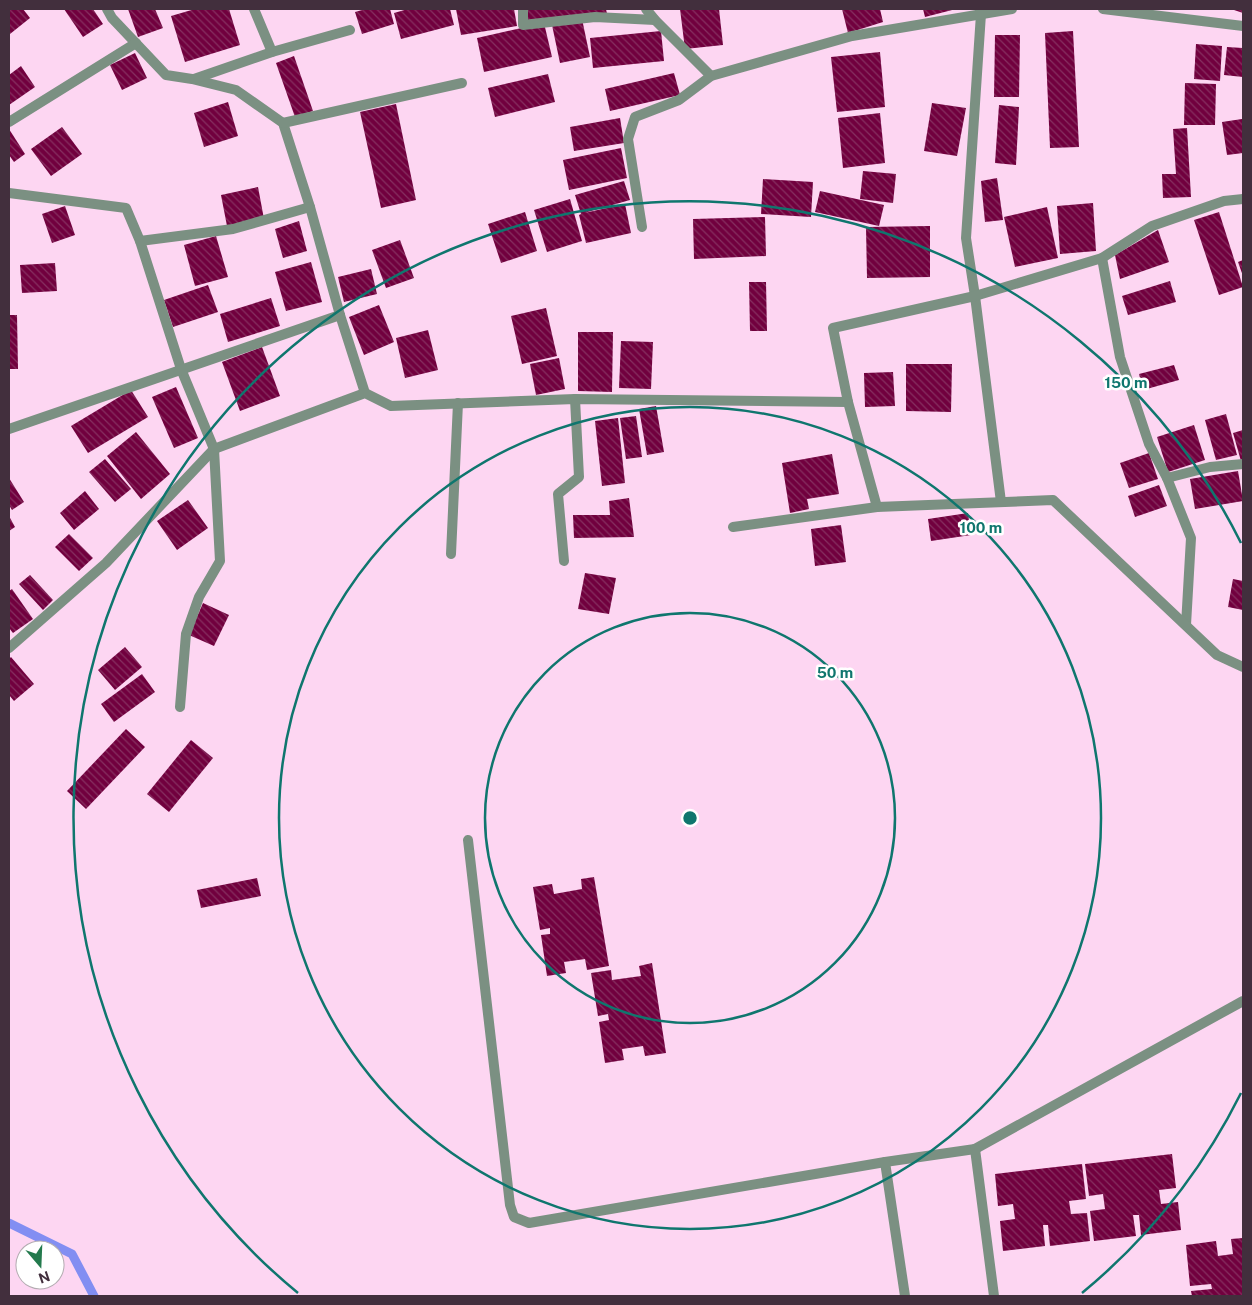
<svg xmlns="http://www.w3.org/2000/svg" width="1252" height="1305" viewBox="0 0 1252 1305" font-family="'Public Sans',sans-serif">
<defs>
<pattern id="building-back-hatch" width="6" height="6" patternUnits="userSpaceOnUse" patternTransform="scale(1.25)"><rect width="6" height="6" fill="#71003e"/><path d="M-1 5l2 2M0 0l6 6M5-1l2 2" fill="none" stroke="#863060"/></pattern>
</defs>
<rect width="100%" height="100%" fill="#fdd6f2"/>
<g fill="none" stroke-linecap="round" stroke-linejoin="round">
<path stroke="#828ef2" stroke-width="9" d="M 9,1223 L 72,1254 L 94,1296"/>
</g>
<g fill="url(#building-back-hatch)">
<path d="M 9,9 L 23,9 L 30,18 L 10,34 L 9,32 Z"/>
<path d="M 64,9 L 93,9 L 103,24 L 83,37 Z"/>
<path d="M 128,9 L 155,9 L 163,28 L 138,37 Z"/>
<path d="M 195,9 L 229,9 L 240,45 L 185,62 L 171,16 Z"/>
<path d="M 366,9 L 390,9 L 394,24 L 362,34 L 355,12 Z"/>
<path d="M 408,9 L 450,9 L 454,25 L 401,39 L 394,13 Z"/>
<path d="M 456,9 L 514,9 L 517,26 L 461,35 Z"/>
<path d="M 526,9 L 606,9 L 607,14 L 527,21 Z"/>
<path d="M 680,9 L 719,9 L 723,45 L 685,49 Z"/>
<path d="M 842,9 L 880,9 L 883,22 L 848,33 Z"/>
<path d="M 923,9 L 956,9 L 925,17 Z"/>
<path d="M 1231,9 L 1243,9 L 1243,13 Z"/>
<path d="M 582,19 L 590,57 L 560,63 L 552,25 Z"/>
<path d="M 544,23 L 552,57 L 484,72 L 477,38 Z"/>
<path d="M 661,31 L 664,61 L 593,68 L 590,38 Z"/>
<path d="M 1073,31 L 1079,147 L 1050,148 L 1045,33 Z"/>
<path d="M 995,35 L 1020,35 L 1019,97 L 994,97 Z"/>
<path d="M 1196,44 L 1222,46 L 1220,81 L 1194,79 Z"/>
<path d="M 1227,47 L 1243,48 L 1243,77 L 1224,75 Z"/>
<path d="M 880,52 L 885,107 L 837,112 L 831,57 Z"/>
<path d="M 135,53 L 147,78 L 122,90 L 110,65 Z"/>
<path d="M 294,56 L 313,111 L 295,117 L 276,63 Z"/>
<path d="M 21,66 L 35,87 L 9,105 L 9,75 Z"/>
<path d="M 674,73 L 680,95 L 610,111 L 605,89 Z"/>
<path d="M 548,74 L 555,102 L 495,117 L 488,88 Z"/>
<path d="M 1185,83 L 1216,84 L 1215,125 L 1184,125 Z"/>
<path d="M 228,102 L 238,136 L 204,147 L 194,113 Z"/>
<path d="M 932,103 L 966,108 L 957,156 L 924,151 Z"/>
<path d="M 396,104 L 416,200 L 381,208 L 360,112 Z"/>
<path d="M 999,105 L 1019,107 L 1016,165 L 995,163 Z"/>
<path d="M 880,113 L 885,163 L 843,168 L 838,118 Z"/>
<path d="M 620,118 L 624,143 L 574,151 L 570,127 Z"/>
<path d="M 1242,119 L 1243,153 L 1227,155 L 1222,122 Z"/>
<path d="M 62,127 L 82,154 L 51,176 L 31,149 Z"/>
<path d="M 1187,128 L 1191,197 L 1163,198 L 1162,174 L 1176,174 L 1173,129 Z"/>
<path d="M 9,129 L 25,154 L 14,162 L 9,155 Z"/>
<path d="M 621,148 L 627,178 L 569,190 L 563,160 Z"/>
<path d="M 863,171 L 896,174 L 893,203 L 860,199 Z"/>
<path d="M 997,178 L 1003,220 L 985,222 L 981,181 Z"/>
<path d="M 763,179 L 813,182 L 811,217 L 761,214 Z"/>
<path d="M 624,181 L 630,200 L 584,213 L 625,204 L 631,233 L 586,243 L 579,215 L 581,214 L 575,195 Z"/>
<path d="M 258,187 L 264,219 L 227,226 L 221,195 Z"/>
<path d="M 820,191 L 884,205 L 879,226 L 815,212 Z"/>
<path d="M 570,199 L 582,241 L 547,252 L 534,210 Z"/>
<path d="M 1093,203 L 1096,251 L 1060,254 L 1057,206 Z"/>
<path d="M 65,206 L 75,235 L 52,243 L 42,214 Z"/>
<path d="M 1047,207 L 1058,258 L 1015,267 L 1004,217 Z"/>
<path d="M 525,212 L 537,251 L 501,263 L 488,224 Z"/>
<path d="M 1219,212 L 1243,287 L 1219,295 L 1194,220 Z"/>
<path d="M 765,217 L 766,256 L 694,259 L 693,219 Z"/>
<path d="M 299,221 L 307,251 L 283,258 L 275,229 Z"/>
<path d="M 930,226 L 930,277 L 867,278 L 866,227 Z"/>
<path d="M 1158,230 L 1169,262 L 1120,279 L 1115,255 Z"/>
<path d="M 216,236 L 228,277 L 195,286 L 184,245 Z"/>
<path d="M 400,240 L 414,278 L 386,288 L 372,250 Z"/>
<path d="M 1243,260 L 1243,276 L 1238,262 Z"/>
<path d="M 311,262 L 322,302 L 286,311 L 275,272 Z"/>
<path d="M 55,263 L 57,291 L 22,293 L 20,265 Z"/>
<path d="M 371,269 L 377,294 L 344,302 L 338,277 Z"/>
<path d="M 1170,281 L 1176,302 L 1128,315 L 1122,296 Z"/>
<path d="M 749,282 L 766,282 L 767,331 L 750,331 Z"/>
<path d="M 208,285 L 218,312 L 173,327 L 164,300 Z"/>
<path d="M 271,298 L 280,326 L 228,342 L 220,314 Z"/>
<path d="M 379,305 L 394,342 L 364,355 L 349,317 Z"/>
<path d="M 546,308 L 557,356 L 522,364 L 511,316 Z"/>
<path d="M 9,315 L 17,315 L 18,369 L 9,369 Z"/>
<path d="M 428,330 L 438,370 L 405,378 L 396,338 Z"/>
<path d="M 578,332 L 613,332 L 612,392 L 578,391 Z"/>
<path d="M 621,341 L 653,342 L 651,389 L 619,388 Z"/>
<path d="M 262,347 L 280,396 L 240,411 L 222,362 Z"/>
<path d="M 559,358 L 565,389 L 536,395 L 530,364 Z"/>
<path d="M 906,364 L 952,364 L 951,412 L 906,411 Z"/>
<path d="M 1174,365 L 1179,380 L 1143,390 L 1139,374 Z"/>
<path d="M 893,372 L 895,406 L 865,407 L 864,373 Z"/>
<path d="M 176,387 L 198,438 L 174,448 L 152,397 Z"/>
<path d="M 131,390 L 148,417 L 88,453 L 71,426 Z"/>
<path d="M 656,406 L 664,452 L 647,455 L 639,409 Z"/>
<path d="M 1226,414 L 1237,455 L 1216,460 L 1205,420 Z"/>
<path d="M 636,416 L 642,457 L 626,459 L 620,418 Z"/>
<path d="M 618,418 L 625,483 L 602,486 L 595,421 Z"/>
<path d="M 1194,425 L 1205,460 L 1168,472 L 1157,437 Z"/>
<path d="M 1243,430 L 1243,460 L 1241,461 L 1233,433 Z"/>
<path d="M 136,432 L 170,474 L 141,499 L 107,456 Z"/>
<path d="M 1149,453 L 1158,479 L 1129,488 L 1120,463 Z"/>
<path d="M 832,454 L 839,494 L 807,499 L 809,509 L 790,513 L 782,463 Z"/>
<path d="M 105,459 L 131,489 L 115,502 L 89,472 Z"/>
<path d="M 1238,471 L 1243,501 L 1195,509 L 1190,479 Z"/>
<path d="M 9,478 L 24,502 L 12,510 L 9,505 Z"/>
<path d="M 1159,485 L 1167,506 L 1135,517 L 1128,496 Z"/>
<path d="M 85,491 L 99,509 L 74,530 L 60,513 Z"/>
<path d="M 629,498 L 634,537 L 574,538 L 573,515 L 610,515 L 609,501 Z"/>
<path d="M 188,500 L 208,528 L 177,550 L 157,521 Z"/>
<path d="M 968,513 L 971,535 L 931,541 L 928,519 Z"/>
<path d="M 9,516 L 15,527 L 9,531 Z"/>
<path d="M 841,525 L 846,562 L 815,566 L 811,529 Z"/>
<path d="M 69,534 L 93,558 L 79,571 L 55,547 Z"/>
<path d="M 585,573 L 616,578 L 609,614 L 578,609 Z"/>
<path d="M 30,575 L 53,600 L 43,610 L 19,584 Z"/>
<path d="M 1233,579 L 1243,581 L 1243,610 L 1228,607 Z"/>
<path d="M 12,589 L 33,619 L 13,633 L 9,628 L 9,591 Z"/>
<path d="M 203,603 L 229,615 L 214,646 L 189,635 Z"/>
<path d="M 125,647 L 142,667 L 115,690 L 98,670 Z"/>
<path d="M 11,657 L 34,684 L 14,701 L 9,695 L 9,659 Z"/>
<path d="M 142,674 L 155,692 L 114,722 L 101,704 Z"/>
<path d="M 126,729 L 145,747 L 86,809 L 67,791 Z"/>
<path d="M 191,740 L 213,758 L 169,812 L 147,794 Z"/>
<path d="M 594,877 L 609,966 L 587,970 L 585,959 L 564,962 L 566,973 L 547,976 L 541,935 L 550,934 L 550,928 L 540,930 L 533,887 L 552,884 L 554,894 L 582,889 L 581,879 Z"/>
<path d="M 257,878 L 261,896 L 201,908 L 197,890 Z"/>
<path d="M 652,963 L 666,1053 L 645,1056 L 643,1046 L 622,1049 L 624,1060 L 605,1063 L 599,1022 L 609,1020 L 608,1014 L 598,1016 L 591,973 L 611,970 L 612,980 L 641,976 L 639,966 Z"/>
<path d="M 1172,1154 L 1176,1188 L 1159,1190 L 1161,1204 L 1178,1202 L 1181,1230 L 1141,1235 L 1139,1215 L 1133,1215 L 1136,1236 L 1094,1241 L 1090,1211 L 1105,1209 L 1103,1194 L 1089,1196 L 1085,1164 Z"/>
<path d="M 1082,1164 L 1086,1199 L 1069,1201 L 1071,1214 L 1087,1213 L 1090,1241 L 1050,1246 L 1048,1225 L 1043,1225 L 1045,1246 L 1003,1251 L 1000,1221 L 1015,1219 L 1013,1204 L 998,1206 L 995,1174 Z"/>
<path d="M 1243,1238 L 1243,1296 L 1192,1296 L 1191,1291 L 1212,1289 L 1211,1284 L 1190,1286 L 1186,1245 L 1216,1241 L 1218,1256 L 1233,1254 L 1231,1239 Z"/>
</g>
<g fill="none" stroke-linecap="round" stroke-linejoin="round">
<g stroke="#7b9082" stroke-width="10">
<path d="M 468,840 L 510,1205 L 514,1217 L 529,1223 L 885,1162 L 975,1149 L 1243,1001"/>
<path d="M 975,1149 L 994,1296"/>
<path d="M 885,1162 L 905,1296"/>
</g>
<g stroke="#7b9082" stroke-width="10">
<path d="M 107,9 L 112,18 L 166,75 L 192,79 L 236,90 L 283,123 L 310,207 L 340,315 L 365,393"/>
<path d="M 254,9 L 272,52"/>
<path d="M 523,9 L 523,25 L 595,17 L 655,20"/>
<path d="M 646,9 L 655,20 L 711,76"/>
<path d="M 1103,9 L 1243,26"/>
<path d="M 981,14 L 966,238 L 975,296 L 1001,502"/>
<path d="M 194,79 L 272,52 L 350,30"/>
<path d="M 9,122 L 136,43"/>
<path d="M 283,123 L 462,83"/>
<path d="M 9,193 L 126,208 L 140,241 L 181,369 L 214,449 L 220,561 L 199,597 L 186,634 L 180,707"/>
<path d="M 642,227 L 628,139 L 635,117 L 679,100 L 711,76 L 852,36 L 1012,9"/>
<path d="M 140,241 L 233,229 L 310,207"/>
<path d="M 1102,258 L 1120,357 L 1149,444 L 1167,478 L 1191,538 L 1186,625"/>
<path d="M 9,429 L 340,315"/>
<path d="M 1167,478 L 1210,467 L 1243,464"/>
<path d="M 877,507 L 848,402 L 833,328 L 975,296 L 1102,258 L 1152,226 L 1224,201 L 1243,199"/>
<path d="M 733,527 L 877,507 L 1053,500 L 1217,655 L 1243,667"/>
<path d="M 451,554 L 458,403"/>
<path d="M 564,561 L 558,494 L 579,477 L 575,399"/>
<path d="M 9,648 L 106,563 L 214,449 L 365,393 L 391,406 L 575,399 L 848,402"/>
</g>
</g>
<g fill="none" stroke="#0f766e" stroke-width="2.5">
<circle cx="690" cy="818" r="205"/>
<circle cx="690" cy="818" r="411"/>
<path d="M1241 1093A616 616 0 0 1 1082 1293M298 1293A616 616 0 1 1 1241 543"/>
</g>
<circle cx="690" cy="818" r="8" fill="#0f766e" stroke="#fff" stroke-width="2.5"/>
<g font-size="15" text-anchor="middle" font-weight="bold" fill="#0f766e" stroke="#fff" stroke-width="5" stroke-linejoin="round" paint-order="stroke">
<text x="1126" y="388">150 m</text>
<text x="981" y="533">100 m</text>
<text x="835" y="678">50 m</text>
</g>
<rect width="1252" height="1305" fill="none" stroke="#422f3d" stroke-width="20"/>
<g transform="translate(40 1265) rotate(161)"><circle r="24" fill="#ffffff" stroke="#b3acb1"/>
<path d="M0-4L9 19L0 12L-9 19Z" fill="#237a4d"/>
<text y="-8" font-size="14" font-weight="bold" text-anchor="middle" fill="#422f3d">N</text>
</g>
</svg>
